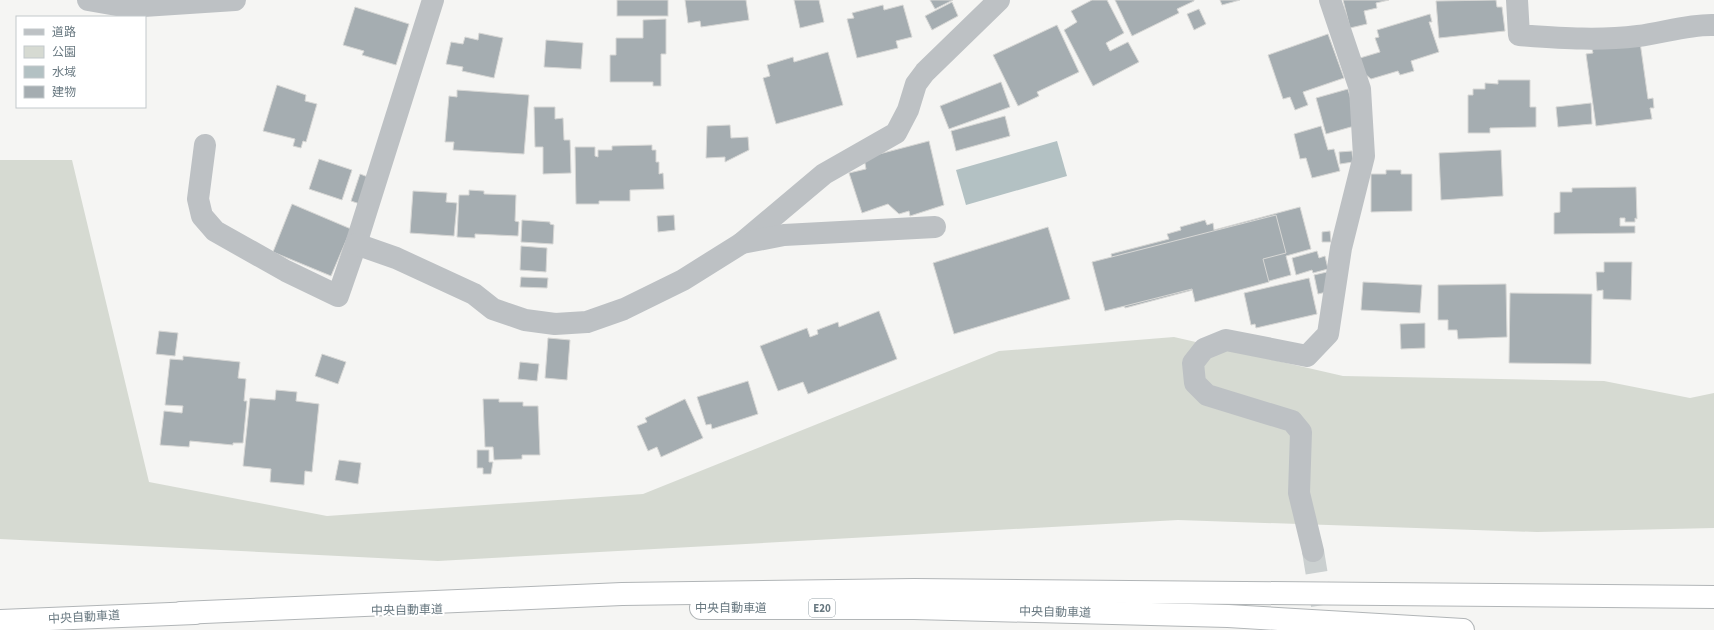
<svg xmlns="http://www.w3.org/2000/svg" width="1714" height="630" viewBox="0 0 1714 630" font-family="'Source Sans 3','Noto Sans JP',sans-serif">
<rect width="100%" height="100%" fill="#f5f5f3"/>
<path fill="#d6dad2" d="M 0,160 L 72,160 L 149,482 L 327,516 L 643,494 L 999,351 L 1174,337 L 1343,376 L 1604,381 L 1690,398 L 1714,393 L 1714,528 L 1537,532 L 1178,520 L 438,561 L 0,539 Z"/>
<path fill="#b3c1c3" d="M 1057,141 L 1067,176 L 966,205 L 956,170 Z"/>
<g fill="#a5adb1" stroke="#d7d7d5">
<rect x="617" y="0" width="51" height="16"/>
<path d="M 685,0 L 746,0 L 749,20 L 701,27 L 700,21 L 688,23 Z"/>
<path d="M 794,0 L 819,0 L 824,22 L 800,28 Z"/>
<path d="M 930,0 L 953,0 L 935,9 Z"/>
<path d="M 1092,0 L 1107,0 L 1124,33 L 1106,43 L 1110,51 L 1128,42 L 1139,62 L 1093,86 L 1064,30 L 1077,22 L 1071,11 Z"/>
<path d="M 1115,0 L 1194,0 L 1194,1 L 1177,9 L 1179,13 L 1132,36 Z"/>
<path d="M 1220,0 L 1240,0 L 1222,5 Z"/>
<path d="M 1343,0 L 1389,0 L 1376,3 L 1377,8 L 1364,11 L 1367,24 L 1350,28 Z"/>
<path d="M 1496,0 L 1497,7 L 1502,7 L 1505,31 L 1439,38 L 1436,1 Z"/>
<path d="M 952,2 L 958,16 L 932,30 L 925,16 Z"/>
<path d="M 883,5 L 884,10 L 903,5 L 912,37 L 896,41 L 898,48 L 857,58 L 847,19 L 854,18 L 852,13 Z"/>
<path d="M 355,7 L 409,24 L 396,65 L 362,55 L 364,51 L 343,45 Z"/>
<path d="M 1199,9 L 1206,24 L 1194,30 L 1187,14 Z"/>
<path d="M 1430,14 L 1432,22 L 1429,22 L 1439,52 L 1411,61 L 1414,71 L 1400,75 L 1398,71 L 1371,79 L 1365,74 L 1360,58 L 1380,52 L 1375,38 L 1379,37 L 1377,30 Z"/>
<path d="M 666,19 L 666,54 L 661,54 L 661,86 L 653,86 L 653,82 L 610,82 L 610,55 L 616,55 L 616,38 L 643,38 L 643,20 Z"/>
<path d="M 1057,25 L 1079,72 L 1037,92 L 1039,96 L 1018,106 L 993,55 Z"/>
<path d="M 479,33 L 503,38 L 494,78 L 462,71 L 463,67 L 446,64 L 451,42 L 463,44 L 465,37 L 478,40 Z"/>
<path d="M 1328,34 L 1344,78 L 1303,92 L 1308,105 L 1295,110 L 1290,97 L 1283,99 L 1268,55 Z"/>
<path d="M 546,40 L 583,43 L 581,69 L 544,67 Z"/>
<path d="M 1640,42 L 1648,99 L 1653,98 L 1654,108 L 1650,108 L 1652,119 L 1596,126 L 1586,54 L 1593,53 L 1592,49 Z"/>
<path d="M 828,52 L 843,105 L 776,124 L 763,78 L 770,76 L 767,65 L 793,57 L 794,62 Z"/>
<path d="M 1498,80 L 1530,80 L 1530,107 L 1536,107 L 1536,127 L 1490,128 L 1490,133 L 1468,133 L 1468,95 L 1473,95 L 1473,89 L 1485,89 L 1485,83 L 1498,84 Z"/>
<path d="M 1001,82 L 1010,107 L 949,129 L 940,106 Z"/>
<path d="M 277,85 L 306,95 L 305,101 L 317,104 L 306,142 L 303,141 L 301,148 L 293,146 L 295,139 L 263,131 Z"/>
<path d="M 1348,89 L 1358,125 L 1326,134 L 1316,98 Z"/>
<path d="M 457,90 L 529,95 L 524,154 L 453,150 L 454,142 L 445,142 L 449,96 L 457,97 Z"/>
<path d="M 1591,103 L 1592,124 L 1558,127 L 1556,107 Z"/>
<path d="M 534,107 L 555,107 L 555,119 L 563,118 L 564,140 L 570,140 L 571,173 L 543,174 L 543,147 L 535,147 Z"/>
<path d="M 1005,116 L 1010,136 L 956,151 L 951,131 Z"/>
<path d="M 730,125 L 731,138 L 748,137 L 749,150 L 725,162 L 725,157 L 706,158 L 707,126 Z"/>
<path d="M 1321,126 L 1328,150 L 1334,149 L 1340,171 L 1312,178 L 1306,158 L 1300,159 L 1294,134 Z"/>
<path d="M 929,141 L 944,205 L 910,216 L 909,211 L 899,214 L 888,204 L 862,213 L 849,173 L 866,169 L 864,158 Z"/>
<path d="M 652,145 L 652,150 L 656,150 L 656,162 L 659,162 L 659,174 L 663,173 L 664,189 L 630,190 L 630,201 L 599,201 L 599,204 L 576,204 L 575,147 L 595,147 L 595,156 L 598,157 L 598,150 L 612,150 L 612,146 Z"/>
<path d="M 1501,150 L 1503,196 L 1441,200 L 1439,153 Z"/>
<path d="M 1352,151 L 1353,162 L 1340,164 L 1339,152 Z"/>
<path d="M 319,159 L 352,170 L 342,200 L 309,189 Z"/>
<path d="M 1386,170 L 1401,170 L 1401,174 L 1412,174 L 1412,211 L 1371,212 L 1371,174 L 1386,174 Z"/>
<path d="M 360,174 L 368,177 L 360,204 L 351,201 Z"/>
<path d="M 1636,187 L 1637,219 L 1635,218 L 1635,222 L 1625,222 L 1625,218 L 1620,218 L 1620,226 L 1635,226 L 1635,233 L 1554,234 L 1554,213 L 1560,212 L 1560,192 L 1572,192 L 1572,188 Z"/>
<path d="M 469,190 L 484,191 L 484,194 L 516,195 L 515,221 L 519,222 L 518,236 L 475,234 L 475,238 L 457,237 L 459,195 L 469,195 Z"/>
<path d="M 413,191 L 447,193 L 446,202 L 457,203 L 454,236 L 410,233 Z"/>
<path d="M 292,204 L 351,229 L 331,276 L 273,252 Z"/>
<path d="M 1300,207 L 1311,249 L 1286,256 L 1291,275 L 1222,294 L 1219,283 L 1125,308 L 1111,254 L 1169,239 L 1167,234 L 1181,230 L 1180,227 L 1205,220 L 1207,225 L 1213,223 L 1214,230 Z"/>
<path d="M 674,215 L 675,230 L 658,232 L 657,216 Z"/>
<path d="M 1276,215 L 1286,253 L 1263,259 L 1269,282 L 1195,302 L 1192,289 L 1105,311 L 1092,262 Z"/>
<path d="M 522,220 L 550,222 L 550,224 L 554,225 L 553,244 L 521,242 Z"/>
<path d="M 1048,227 L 1070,299 L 954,334 L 933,263 Z"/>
<path d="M 1330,231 L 1331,242 L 1322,242 L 1322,232 Z"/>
<path d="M 521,246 L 547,248 L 546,272 L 520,270 Z"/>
<path d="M 1317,251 L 1319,258 L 1325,256 L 1328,269 L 1313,273 L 1312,270 L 1296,275 L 1292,258 Z"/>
<path d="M 1604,262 L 1632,262 L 1631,300 L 1603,299 L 1603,290 L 1597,291 L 1596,272 L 1604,272 Z"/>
<path d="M 1327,272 L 1331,291 L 1318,294 L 1314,275 Z"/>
<path d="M 521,277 L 548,278 L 547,288 L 520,287 Z"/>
<path d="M 1309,278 L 1317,314 L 1256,328 L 1255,324 L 1251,325 L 1244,293 Z"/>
<path d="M 1363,282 L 1422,285 L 1420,313 L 1361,310 Z"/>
<path d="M 1506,284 L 1507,337 L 1458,339 L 1457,330 L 1448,330 L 1448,320 L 1438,320 L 1438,285 Z"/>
<path d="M 1510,293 L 1592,294 L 1591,364 L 1509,363 Z"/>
<path d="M 879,311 L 897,359 L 808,394 L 803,382 L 778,391 L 760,346 L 807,328 L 810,337 L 818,334 L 817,330 L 838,322 L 839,327 Z"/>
<path d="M 1425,323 L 1425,348 L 1401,349 L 1400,324 Z"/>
<path d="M 159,331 L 178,333 L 175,356 L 156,354 Z"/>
<path d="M 548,338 L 570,340 L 567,380 L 545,378 Z"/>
<path d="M 322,354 L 346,362 L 338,384 L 315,376 Z"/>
<path d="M 183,356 L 240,362 L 238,378 L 246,379 L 244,401 L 247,401 L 243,443 L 233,443 L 233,445 L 190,441 L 189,447 L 160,445 L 164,411 L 182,413 L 183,406 L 165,405 L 170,359 L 183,360 Z"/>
<path d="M 520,362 L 539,364 L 537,381 L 518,379 Z"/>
<path d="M 748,381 L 758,414 L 712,429 L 711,424 L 706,425 L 697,397 Z"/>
<path d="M 276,390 L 297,392 L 296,401 L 319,404 L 312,472 L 305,471 L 304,485 L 270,482 L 271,469 L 243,466 L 250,398 L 275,400 Z"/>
<path d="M 483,399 L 499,399 L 499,402 L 523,402 L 523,406 L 538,406 L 540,455 L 522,455 L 522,459 L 494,460 L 493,447 L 485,447 Z"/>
<path d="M 685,399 L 703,438 L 661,457 L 657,447 L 648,451 L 637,426 L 647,422 L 645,418 Z"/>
<path d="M 477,450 L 489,450 L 489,462 L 493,462 L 491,474 L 483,474 L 483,468 L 477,468 Z"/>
<path d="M 339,460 L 361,463 L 358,484 L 335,480 Z"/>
</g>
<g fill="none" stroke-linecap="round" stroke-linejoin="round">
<path stroke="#cbd0d0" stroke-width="22" stroke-dasharray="22 11" stroke-linecap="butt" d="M 1313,551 L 1326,630"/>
<g stroke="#b1b5b7" stroke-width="24">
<g id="highway">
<path d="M 701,608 L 914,608 L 1228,616 L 1463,630"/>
<path d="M 181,613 L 622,594 L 914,590 L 1714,597"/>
<path d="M 0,621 L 195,613"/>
</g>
</g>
<g stroke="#bdc1c4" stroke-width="22">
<path d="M 88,0 L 128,7 L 235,0"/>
<path d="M 1517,0 L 1519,35 C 1561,38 1597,41 1638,36 C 1663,33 1689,24 1714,25"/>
<path d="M 205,145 L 198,199 L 202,216 L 215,231 L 286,271 L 338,296 L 356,244 L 433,0"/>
<path d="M 742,243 L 824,174 L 896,133 L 908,110 L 916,84 L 925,72 L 999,0"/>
<path d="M 356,244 L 396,258 L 474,294 L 493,309 L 525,320 L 555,324 L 587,322 L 624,309 L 683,280 L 742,243 L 784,235 L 935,227"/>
<path d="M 1313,551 L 1299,493 L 1301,432 L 1292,421 L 1207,395 L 1195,383 L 1193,363 L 1204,349 L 1226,340 L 1307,356 L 1328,334 L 1341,248 L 1364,156 L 1360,89 L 1330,0"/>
</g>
<use href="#highway" stroke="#fff" stroke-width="22"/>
</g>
<g text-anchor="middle" stroke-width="4" stroke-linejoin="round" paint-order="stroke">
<rect fill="#fff" stroke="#95a0a6" stroke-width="1" x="809" y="599" width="26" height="18" rx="3"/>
<g font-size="11" font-weight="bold" fill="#687880">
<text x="822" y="612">E20</text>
</g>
<g font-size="12" fill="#687880" stroke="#fff">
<text x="731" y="612">中央自動車道</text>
<text transform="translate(407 610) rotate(-1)" y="4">中央自動車道</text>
<text transform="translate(1055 612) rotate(1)" y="4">中央自動車道</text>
<text transform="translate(84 617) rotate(-3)" y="4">中央自動車道</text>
</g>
</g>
<rect x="16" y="16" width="130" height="92" fill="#ffffff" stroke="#c3c9cc"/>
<rect x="24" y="29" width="20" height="6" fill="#bdc1c4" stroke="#c3c9cc"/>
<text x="52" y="36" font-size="12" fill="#687880">道路</text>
<rect x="24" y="46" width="20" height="12" fill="#d6dad2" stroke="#c3c9cc"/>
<text x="52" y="56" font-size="12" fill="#687880">公園</text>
<rect x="24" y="66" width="20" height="12" fill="#b3c1c3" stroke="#c3c9cc"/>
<text x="52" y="76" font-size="12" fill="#687880">水域</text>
<rect x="24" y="86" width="20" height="12" fill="#a5adb1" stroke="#c3c9cc"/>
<text x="52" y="96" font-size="12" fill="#687880">建物</text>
</svg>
